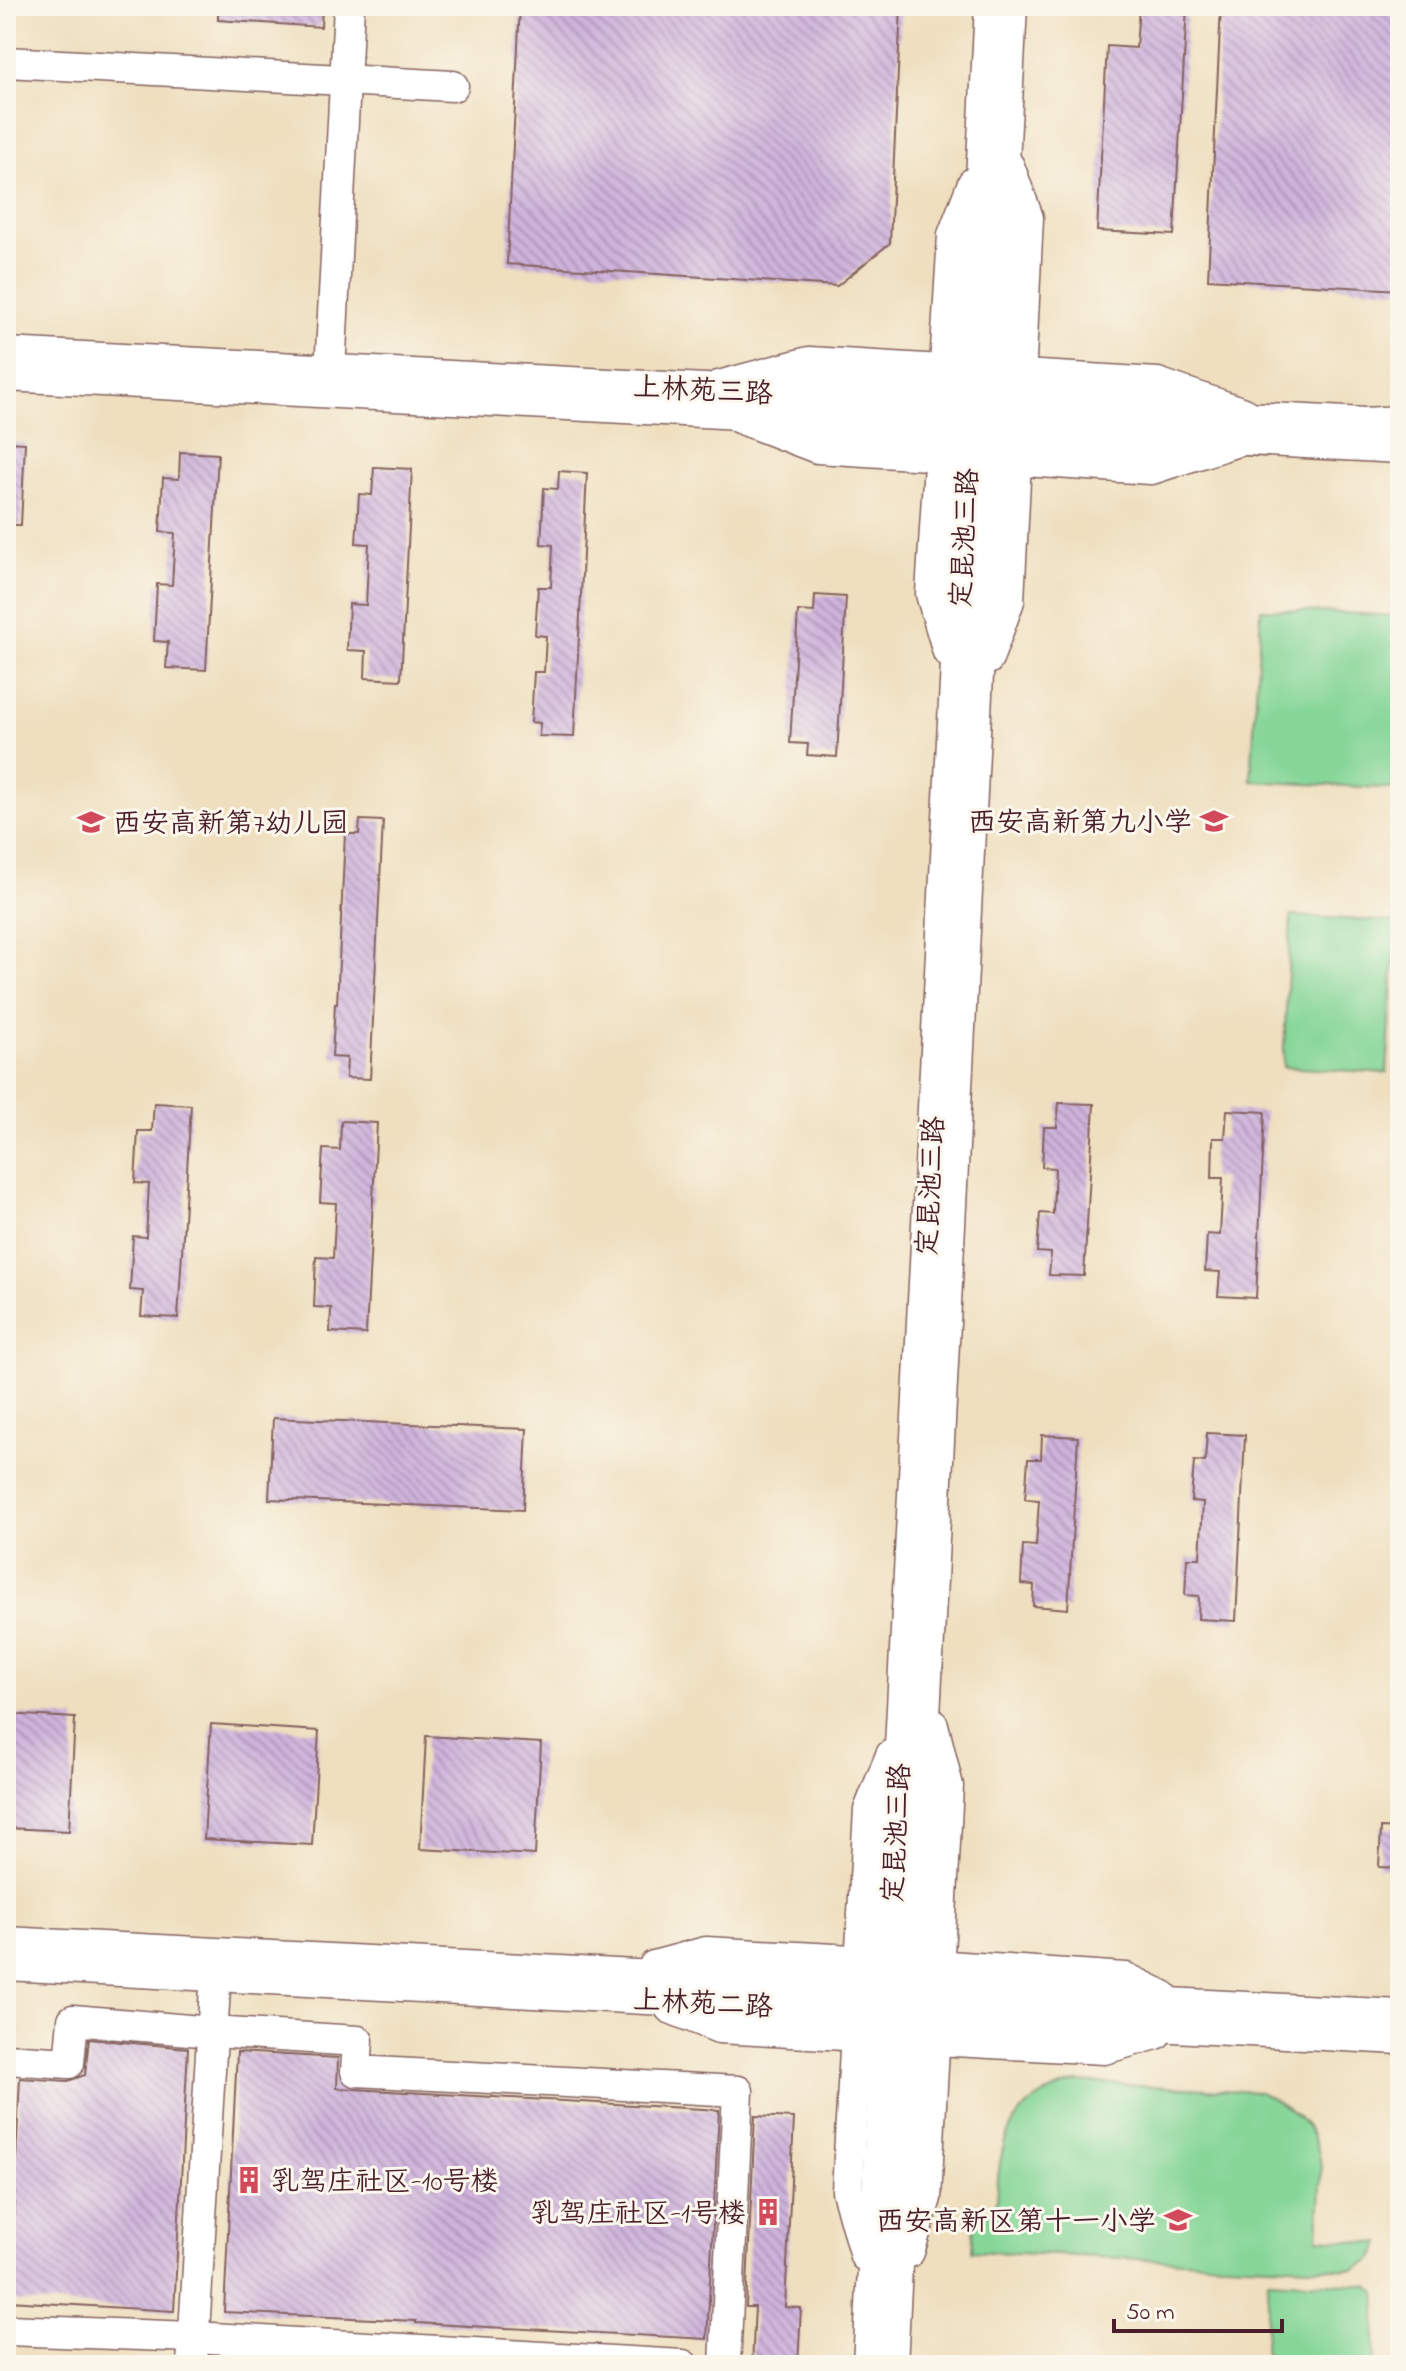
<svg xmlns="http://www.w3.org/2000/svg" width="1406" height="2371" viewBox="0 0 1406 2371" font-family="'Indie Flower','LXGW WenKai TC',sans-serif">
<defs>
<pattern id="building-back-hatch" width="6" height="6" patternUnits="userSpaceOnUse" patternTransform="scale(2)"><rect width="6" height="6" fill="#cfb3dc"/><path d="M-1 5l2 2M0 0l6 6M5-1l2 2" fill="none" stroke="#aa91b3"/></pattern>
</defs>
<rect width="100%" height="100%" fill="#fbf7ec"/>
<filter id="ink" filterUnits="userSpaceOnUse"><feTurbulence type="fractalNoise" baseFrequency=".0125" numOctaves="2"/><feDisplacementMap in="SourceGraphic" scale="16" xChannelSelector="R" yChannelSelector="G"/><feConvolveMatrix kernelMatrix="1 2 1 2 8 2 1 2 1" color-interpolation-filters="sRGB"/></filter>
<filter id="wash" filterUnits="userSpaceOnUse"><feTurbulence type="fractalNoise" baseFrequency=".006" numOctaves="4" result="noise"/><feDisplacementMap in="SourceGraphic" scale="32" xChannelSelector="R" yChannelSelector="G"/><feGaussianBlur stdDeviation="1.8" result="paint"/><feColorMatrix in="noise" values="0 0 0 0 0 0 0 0 0 0 0 0 0 0 0 0 0 1.4 0 .05"/><feComposite in="paint" operator="in"/></filter>
<g filter="url(#wash)">
<rect width="100%" height="100%" fill="#efdfbf"/>
<g fill="#85d697" stroke="#687a61" stroke-width="2">
<path d="M 1261,609 L 1400,616 L 1400,789 L 1251,781 Z"/>
<path d="M 1291,916 L 1396,922 L 1387,1073 L 1283,1067 Z"/>
<path d="M 1077,2082 L 1259,2092 C 1336,2129 1321,2166 1318,2238 L 1381,2243 L 1371,2261 L 1354,2269 L 972,2251 L 975,2210 L 995,2211 C 1001,2143 1002,2103 1077,2082 Z"/>
<path d="M 1269,2280 L 1367,2285 L 1377,2292 L 1374,2365 L 1264,2365 Z"/>
</g>
<g id="blocks">
<g fill="url(#building-back-hatch)">
<path d="M 218,6 L 322,6 L 321,27 L 218,20 Z"/>
<path d="M 520,6 L 901,6 L 890,243 L 837,286 L 507,264 Z"/>
<path d="M 1139,6 L 1187,6 L 1174,235 L 1097,231 L 1107,46 L 1136,48 Z"/>
<path d="M 1221,6 L 1400,6 L 1400,290 L 1208,279 Z"/>
<path d="M 6,442 L 25,443 L 21,525 L 6,525 Z"/>
<path d="M 180,452 L 218,454 L 206,670 L 166,668 L 168,642 L 154,641 L 157,584 L 172,585 L 175,533 L 160,532 L 163,478 L 179,479 Z"/>
<path d="M 374,467 L 412,469 L 401,680 L 365,678 L 366,651 L 347,650 L 349,604 L 366,605 L 369,544 L 356,543 L 359,494 L 372,495 Z"/>
<path d="M 559,471 L 587,473 L 574,737 L 539,736 L 540,723 L 531,722 L 534,672 L 544,672 L 546,636 L 535,635 L 538,587 L 551,587 L 553,545 L 541,544 L 544,488 L 558,489 Z"/>
<path d="M 815,595 L 846,597 L 837,757 L 807,755 L 808,744 L 790,743 L 798,611 L 814,612 Z"/>
<path d="M 360,820 L 383,821 L 370,1079 L 346,1078 L 347,1058 L 332,1057 L 335,1004 L 337,1004 L 345,834 L 359,834 Z"/>
<path d="M 154,1103 L 191,1105 L 178,1318 L 141,1316 L 143,1291 L 130,1290 L 133,1236 L 146,1237 L 149,1184 L 135,1183 L 138,1131 L 152,1131 Z"/>
<path d="M 1059,1103 L 1094,1104 L 1084,1276 L 1049,1275 L 1051,1253 L 1037,1252 L 1040,1213 L 1053,1214 L 1055,1168 L 1042,1167 L 1044,1127 L 1057,1127 Z"/>
<path d="M 1227,1110 L 1265,1112 L 1256,1298 L 1218,1296 L 1220,1272 L 1205,1271 L 1207,1234 L 1220,1235 L 1223,1178 L 1212,1178 L 1213,1138 L 1225,1138 Z"/>
<path d="M 341,1121 L 377,1123 L 366,1334 L 330,1332 L 331,1308 L 314,1307 L 316,1257 L 333,1258 L 336,1203 L 320,1202 L 323,1149 L 340,1150 Z"/>
<path d="M 273,1418 L 527,1429 L 523,1510 L 269,1499 Z"/>
<path d="M 1207,1433 L 1245,1435 L 1236,1621 L 1198,1619 L 1199,1596 L 1185,1595 L 1187,1558 L 1200,1558 L 1203,1502 L 1191,1501 L 1194,1461 L 1205,1462 Z"/>
<path d="M 1042,1435 L 1078,1437 L 1068,1609 L 1033,1606 L 1034,1585 L 1021,1584 L 1023,1545 L 1036,1546 L 1039,1500 L 1025,1499 L 1028,1459 L 1041,1459 Z"/>
<path d="M 6,1714 L 75,1718 L 69,1831 L 6,1828 Z"/>
<path d="M 211,1724 L 319,1731 L 312,1845 L 204,1839 Z"/>
<path d="M 426,1736 L 541,1743 L 535,1855 L 420,1849 Z"/>
<path d="M 1381,1828 L 1400,1829 L 1400,1868 L 1379,1867 Z"/>
<path d="M 89,2039 L 188,2048 L 174,2311 L 9,2301 L 20,2078 L 68,2081 L 85,2075 Z"/>
<path d="M 237,2052 L 338,2058 L 337,2088 L 719,2110 L 707,2339 L 416,2323 L 416,2321 L 224,2312 Z"/>
<path d="M 755,2116 L 794,2118 L 785,2307 L 801,2308 L 798,2365 L 752,2365 L 755,2307 L 746,2307 Z"/>
</g>
</g>
</g>
<g filter="url(#ink)">
<use href="#blocks" fill-opacity="0" stroke="#84625f" stroke-width="2"/>
<g fill="none" stroke-linecap="round" stroke-linejoin="round">
<g stroke="#84625f" stroke-width="33">
<g id="minor">
<path d="M 6,62 L 453,86"/>
<path d="M 6,353 L 1365,423 L 1400,421"/>
<path d="M 6,376 L 1400,448"/>
<path d="M 329,391 L 349,6"/>
<path d="M 948,652 L 931,594 L 953,235 L 973,183"/>
<path d="M 988,659 L 1009,601 L 1028,218 L 1009,166"/>
<path d="M 6,1942 L 1400,2015"/>
<path d="M 6,1965 L 1400,2039"/>
<path d="M 654,1966 L 706,1952 L 889,1962 L 1126,1978 L 1163,1996"/>
<path d="M 670,2008 L 719,2028 L 935,2040 L 1104,2049 L 1156,2034"/>
<path d="M 6,2059 L 69,2063 L 73,2020 L 212,2032 L 358,2041 L 356,2071 L 738,2091 L 725,2365"/>
<path d="M 909,2252 L 926,2198 L 948,1786 L 933,1725"/>
<path d="M 865,2256 L 847,2191 L 853,2085 L 869,1810 L 891,1755"/>
<path d="M 6,2330 L 194,2337 L 683,2365"/>
<path d="M 192,2365 L 217,1955"/>
<path d="M 868,2365 L 990,6"/>
<path d="M 892,2365 L 1012,6"/>
</g>
</g>
<g stroke="#84625f" stroke-width="41">
<g id="major">
<path d="M 719,390 L 809,366 L 1157,387 L 1243,417"/>
<path d="M 740,414 L 818,444 L 1151,465 L 1231,439"/>
</g>
</g>
<use href="#minor" stroke="#fff" stroke-width="30"/>
<use href="#major" stroke="#fff" stroke-width="38"/>
</g>
</g>
<defs>
<g id="school-bare" transform="scale(2.16)"><path d="M0-5L7-2L0 1L-7-2ZM-4 1L0 2.5L4 1V4Q0 6-4 4Z" fill="#d1495b" stroke="#fbf7ec" stroke-width="2.5" paint-order="stroke"/></g>
<g id="building-bare" transform="scale(2.16)"><path d="M-4-6H4V6H1V3H-1V6H-4ZM-2.5-4.3h1.7v1.8h-1.7ZM.8-4.3h1.7v1.8H.8ZM-2.5-1h1.7V.8h-1.7ZM.8-1h1.7V.8H.8Z" fill="#d1495b" stroke="#fbf7ec" stroke-width="2.5" paint-order="stroke"/></g>
</defs>
<g fill-rule="evenodd">
<use href="#school-bare" x="1214" y="821"/>
<use href="#school-bare" x="91" y="822"/>
<use href="#building-bare" x="249" y="2180"/>
<use href="#building-bare" x="768" y="2212"/>
<use href="#school-bare" x="1178" y="2220"/>
</g>
<g text-anchor="middle" stroke-width="6" stroke-linejoin="round" paint-order="stroke">
<g font-size="28" fill="#4a1f2b" stroke="#fbf7ec">
<text transform="translate(703 389) rotate(3)" y="10">上林苑三路</text>
<text transform="translate(963 538) rotate(-87)" y="10">定昆池三路</text>
<text transform="translate(929 1186) rotate(-87)" y="10">定昆池三路</text>
<text transform="translate(895 1833) rotate(-87)" y="10">定昆池三路</text>
<text transform="translate(703 2002) rotate(3)" y="10">上林苑二路</text>
</g>
<g font-size="28" fill="#4a1f2b" stroke="#fbf7ec" text-anchor="end">
<text x="1192" y="831">西安高新第九小学</text>
<text x="113" y="832" text-anchor="start">西安高新第7幼儿园</text>
<text x="271" y="2190" text-anchor="start">乳驾庄社区-10号楼</text>
<text x="746" y="2222">乳驾庄社区-1号楼</text>
<text x="1156" y="2230">西安高新区第十一小学</text>
</g>
</g>
<rect width="1406" height="2371" fill="none" stroke="#fbf7ec" stroke-width="32"/>
<path d="M1114 2319v12h168v-12" fill="none" stroke="#4a1f2b" stroke-width="4"/>
<text x="1126" y="2319" font-size="24" fill="#4a1f2b" stroke="#fbf7ec" stroke-width="6" paint-order="stroke">50 m</text>
</svg>
